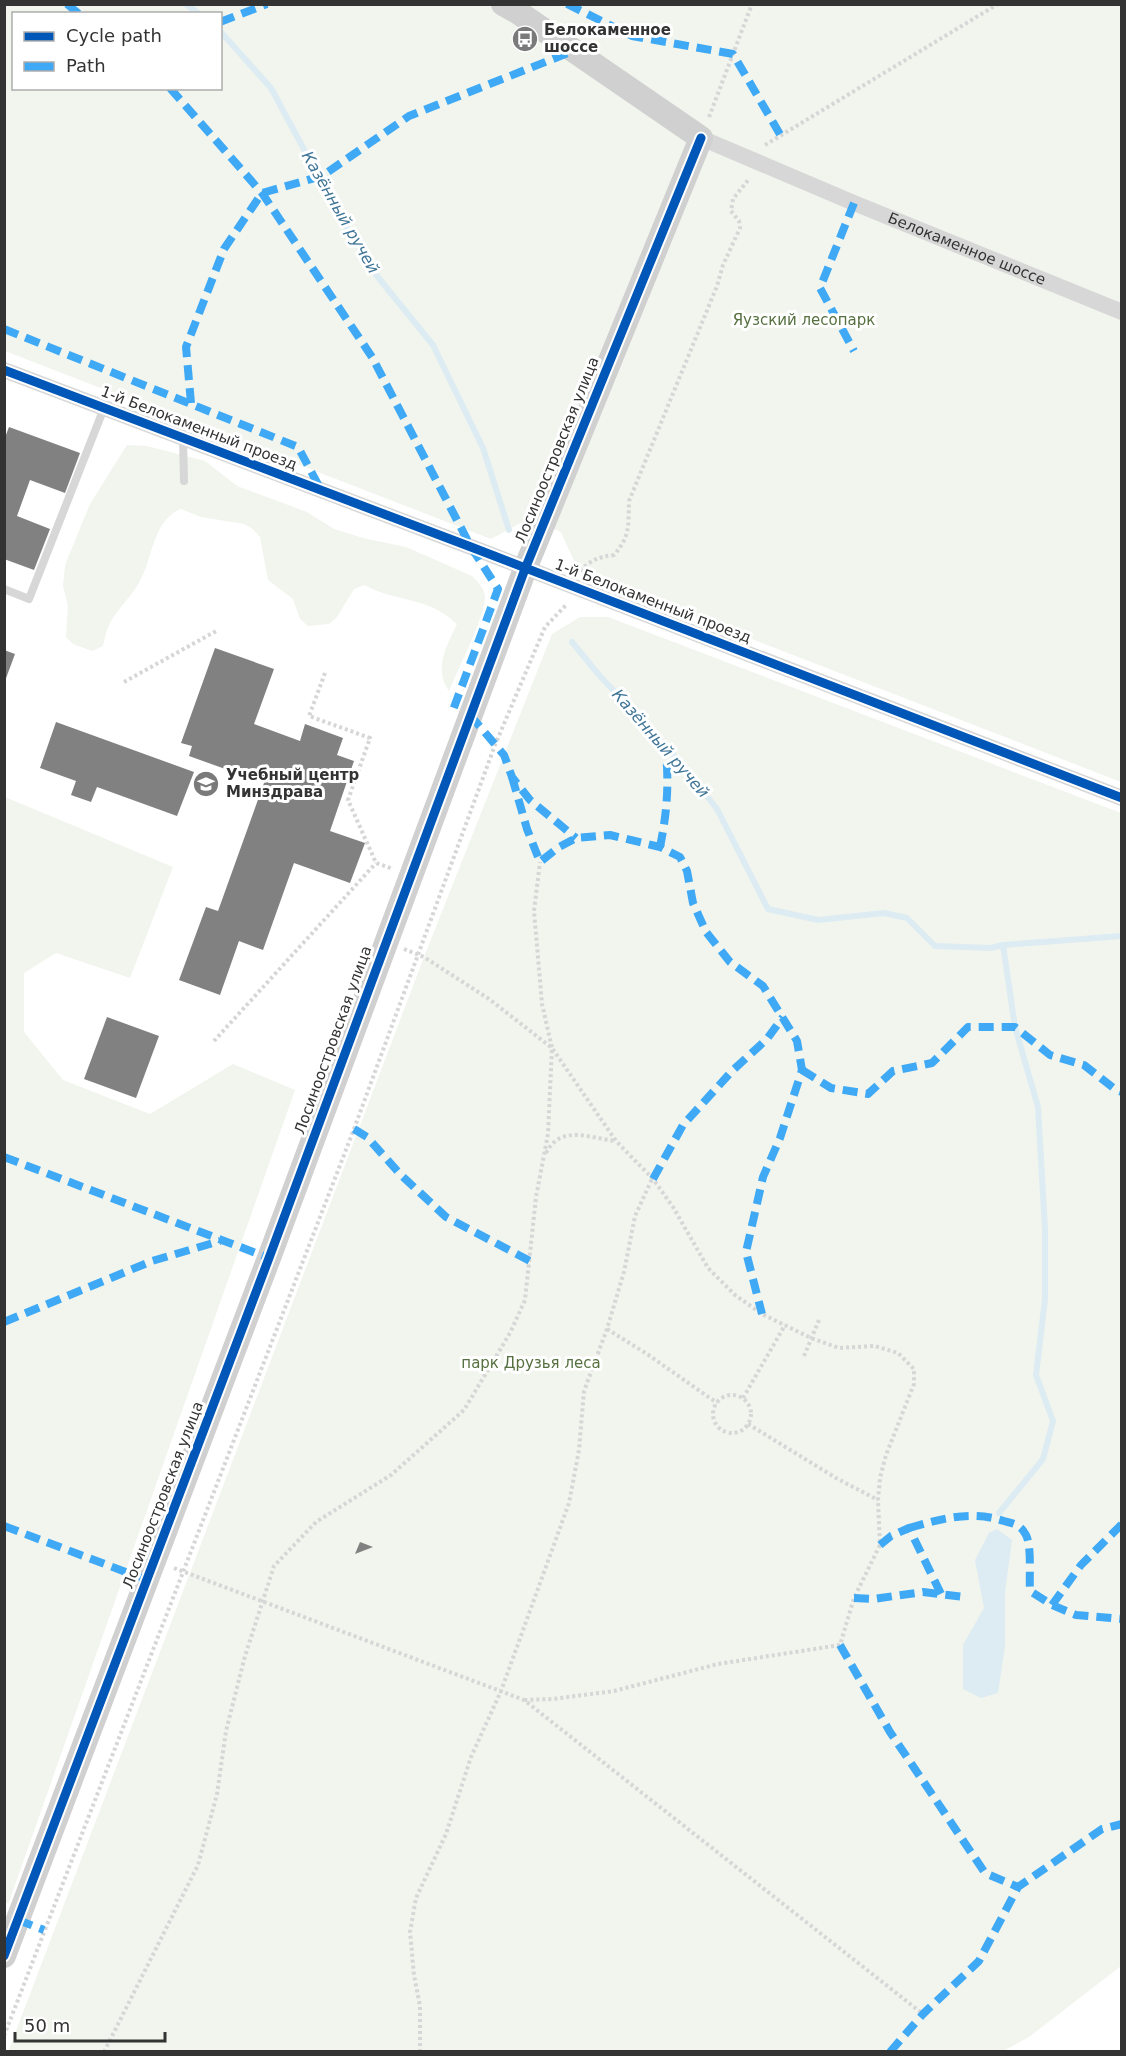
<svg xmlns="http://www.w3.org/2000/svg" width="1126" height="2056" viewBox="0 0 1126 2056" font-family="'DejaVu Sans',sans-serif">
<rect width="100%" height="100%" fill="#fff"/>
<g fill="#f1f5ed" fill-rule="evenodd">
<path d="M 4,5 L 1121,5 L 1121,782 L 579,572 L 561,532 L 528,519 L 491,539 L 5,351 ZM 14,14 L 220,14 L 220,88 L 14,88 Z"/>
<path d="M 127,445 L 147,446 L 205,461 L 237,486 L 307,512 L 334,529 L 363,538 L 406,547 L 472,576 C 477,581 483,587 485,595 C 487,613 457,671 449,691 C 433,669 447,645 457,624 C 426,595 397,603 364,585 L 354,589 L 337,617 L 329,624 L 308,626 L 300,619 L 293,599 L 268,580 L 260,537 L 253,529 L 244,524 L 201,517 L 181,509 C 153,520 153,557 140,581 C 132,596 118,608 110,623 C 106,630 105,639 103,646 L 92,651 L 73,644 L 66,637 L 68,606 L 63,586 L 65,565 L 90,504 Z"/>
<path d="M 580,617 L 608,617 L 1121,813 L 1121,1966 L 1029,2037 L 1003,2051 L 8,2052 L 424,957 L 552,634 Z"/>
<path d="M 5,797 L 173,867 L 130,978 L 56,953 L 24,973 L 24,1032 L 63,1080 L 150,1114 L 233,1064 L 295,1090 L 9,1902 L 5,1904 Z"/>
</g>
<path fill="#ddebf3" d="M 997,1529 L 1012,1540 L 1005,1592 L 1005,1646 L 998,1693 L 981,1698 L 963,1689 L 963,1645 L 984,1608 L 975,1560 L 989,1533 Z"/>
<g fill="none" stroke-linecap="round" stroke-linejoin="round">
<g stroke="#ddebf3" stroke-width="6">
<path d="M 186,4 L 199,14"/>
<path d="M 220,31 L 271,88 L 343,222 L 377,276 L 433,345 L 483,448 L 509,530"/>
<path d="M 572,642 L 599,675 L 682,764 L 717,809 L 768,909 L 818,920 L 884,913 L 907,918 L 935,946 L 990,948 L 1003,945 L 1122,936"/>
<path d="M 999,1513 L 1043,1459 L 1053,1421 L 1036,1375 L 1045,1299 L 1045,1229 L 1038,1107 L 1015,1027 L 1003,945"/>
</g>
</g>
<g fill="#818181">
<path d="M 9,427 L 80,453 L 65,493 L 30,480 L 17,516 L 50,529 L 34,570 L 4,559 L 4,440 Z"/>
<path d="M 215,648 L 274,669 L 254,724 L 300,741 L 305,724 L 343,738 L 337,755 L 354,761 L 330,831 L 365,843 L 350,883 L 294,863 L 263,950 L 239,941 L 220,995 L 179,980 L 206,907 L 218,911 L 264,783 L 189,756 L 192,746 L 181,743 Z"/>
<path d="M 4,650 L 15,654 L 5,681 L 4,681 Z"/>
<path d="M 56,722 L 194,772 L 177,816 L 97,787 L 91,802 L 71,795 L 76,781 L 40,768 Z"/>
<path d="M 107,1017 L 159,1036 L 136,1098 L 84,1079 Z"/>
<path d="M 360,1542 L 373,1547 L 355,1554 Z"/>
</g>
<g fill="none" stroke-linecap="round" stroke-linejoin="round">
<g stroke="#d6d6d6" stroke-width="4" stroke-dasharray="3 3" stroke-linecap="butt">
<path d="M 709,117 L 752,4"/>
<path d="M 765,145 L 998,4"/>
<path d="M 580,571 C 591,560 598,557 614,555 C 631,535 628,526 629,501 L 717,286 L 723,265 L 740,228 L 739,221 L 731,211 L 733,199 L 749,179"/>
<path d="M 325,673 L 309,716 L 370,738 L 348,800 L 376,863 L 393,869"/>
<path d="M 124,682 L 218,630"/>
<path d="M 404,949 L 424,957 L 489,999 L 552,1048 L 616,1141 L 653,1179 L 673,1207 L 708,1268 L 735,1295 L 762,1314 L 811,1338 L 839,1348 L 875,1346 L 898,1353 L 914,1369 L 914,1384 L 886,1455 L 880,1478 L 878,1500 L 880,1545 L 854,1598 L 840,1645 L 718,1664 L 614,1691 L 553,1699 L 524,1700"/>
<path d="M 214,1041 L 376,863"/>
<path d="M 546,1153 C 561,1124 589,1138 616,1141"/>
<path d="M 607,1329 L 647,1354 L 717,1403"/>
<path d="M 804,1356 L 819,1320"/>
<circle cx="732" cy="1414" r="19"/>
<path d="M 743,1398 L 785,1325"/>
<path d="M 748,1424 L 836,1478 L 878,1500"/>
<path d="M 174,1568 L 524,1700 L 923,2014"/>
<path d="M 4,2036 L 354,1129 L 495,745 L 545,627 L 567,604"/>
<path d="M 104,2052 L 198,1865 L 217,1794 L 226,1731 L 245,1656 L 274,1566 L 316,1522 L 391,1475 L 464,1410 L 510,1333 L 525,1300 L 536,1197 L 548,1134 L 552,1048 L 542,1004 L 534,911 L 540,862"/>
<path d="M 420,2052 L 420,2006 L 414,1975 L 410,1932 L 416,1898 L 446,1834 L 471,1757 L 501,1691 L 569,1503 L 579,1450 L 584,1391 L 607,1329 L 624,1272 L 635,1216 L 652,1179"/>
</g>
<g stroke="#d7d7d7" stroke-width="8">
<path d="M 183,438 L 184,481"/>
<path d="M 4,589 L 29,599 L 104,408"/>
</g>
<g stroke="#d7d7d7" stroke-width="16">
<path id="s1" d="M 701,138 L 854,203 L 1122,312"/>
<path d="M 4,370 L 471,547 L 1122,798"/>
</g>
<path stroke="#d0d0d0" stroke-width="24" d="M 4,1956 L 269,1258 L 525,569 L 701,138 L 519,13 L 503,4"/>
<g stroke="#3fa9f5" stroke-width="8" stroke-dasharray="15 8" stroke-linecap="butt">
<path d="M 67,4 L 79,14"/>
<path d="M 567,4 L 632,36 L 733,54 L 781,136"/>
<path d="M 220,22 L 267,4"/>
<path d="M 170,88 L 262,193 L 372,357 L 471,547 L 498,589 L 453,710"/>
<path d="M 854,203 L 820,288 L 854,351"/>
<path d="M 4,329 L 298,447 L 321,490"/>
<path d="M 191,403 L 186,347 L 224,249 L 262,193 L 322,176 L 409,116 L 573,51"/>
<path d="M 470,715 L 504,755 L 512,777 L 530,800 L 576,838"/>
<path d="M 512,777 L 527,829 L 540,862 L 559,847 L 576,838 L 610,835 L 660,847 L 680,857 L 687,871 L 693,903 L 706,932 L 730,962 L 763,986 L 797,1041 L 802,1070 L 780,1138 L 763,1177 L 746,1252 L 762,1314"/>
<path d="M 660,847 C 667,812 669,787 666,752"/>
<path d="M 802,1070 L 831,1088 L 868,1094 L 893,1071 L 932,1063 L 968,1027 L 1015,1027 L 1050,1055 L 1084,1065 L 1116,1090 L 1122,1092"/>
<path d="M 354,1129 L 367,1137 L 400,1174 L 446,1217 L 530,1261"/>
<path d="M 4,1157 L 269,1258"/>
<path d="M 653,1179 L 683,1125 L 732,1071 L 767,1039 L 783,1017"/>
<path d="M 4,1322 L 152,1261 L 220,1241"/>
<path d="M 4,1526 L 147,1580"/>
<path d="M 909,1528 C 941,1519 971,1510 1004,1521 C 1015,1524 1021,1525 1026,1535 C 1032,1547 1029,1577 1030,1591 L 1052,1605 L 1076,1615 L 1122,1619"/>
<path d="M 880,1545 L 891,1536 L 909,1528 L 941,1594"/>
<path d="M 854,1598 L 873,1599 L 923,1592 L 964,1597"/>
<path d="M 1052,1605 L 1081,1565 L 1122,1524"/>
<path d="M 840,1645 L 890,1732 L 985,1873 L 1018,1887"/>
<path d="M 18,1920 L 44,1930"/>
<path d="M 890,2052 L 923,2014 L 979,1961 L 1018,1887 L 1102,1829 L 1122,1824"/>
</g>
<g stroke="#fff" stroke-width="13">
<g id="cycleway">
<path d="M 4,370 L 471,547 L 1122,798"/>
<path d="M 4,1956 L 269,1258 L 525,569 L 701,138"/>
</g>
</g>
<use href="#cycleway" stroke="#0057b8" stroke-width="9"/>
</g>
<defs>
<g id="bus-disc" transform="scale(1.35)"><circle r="9.5" fill="#7a7a7a" stroke="#fff"/><path d="M-5-6H5V4H4V6H2V4H-2V6H-4V4H-5ZM-3.5-4V0h7V-4ZM-3.5 1.2v1.5H-2V1.2ZM2 1.2v1.5H3.5V1.2Z" fill="#fff"/></g>
<g id="university-disc" transform="scale(1.35)"><circle r="9.5" fill="#7a7a7a" stroke="#fff"/><path d="M0-5L7-2L0 1L-7-2ZM-4 1L0 2.5L4 1V4Q0 6-4 4Z" fill="#fff"/></g>
</defs>
<g fill-rule="evenodd">
<use href="#bus-disc" x="525" y="39"/>
<use href="#university-disc" x="206" y="784"/>
</g>
<g text-anchor="middle" stroke-width="6" stroke-linejoin="round" paint-order="stroke">
<g font-size="15" font-weight="bold" fill="#333" stroke="#fff" text-anchor="start">
<text x="544" y="35">Белокаменное<tspan x="544" dy="17">шоссе</tspan></text>
<text x="226" y="780">Учебный центр<tspan x="226" dy="17">Минздрава</tspan></text>
</g>
<g font-size="15" fill="#333" stroke="#fff">
<text dy="5" stroke="none"><textPath href="#s1" startOffset="288">Белокаменное шоссе</textPath></text>
<text transform="translate(199 428) rotate(21)" y="5">1-й Белокаменный проезд</text>
<text transform="translate(557 450) rotate(-68)" y="5">Лосиноостровская улица</text>
<text transform="translate(653 601) rotate(21)" y="5">1-й Белокаменный проезд</text>
<text transform="translate(333 1040) rotate(-70)" y="5">Лосиноостровская улица</text>
<text transform="translate(163 1495) rotate(-69)" y="5">Лосиноостровская улица</text>
</g>
<g font-size="15" fill="#56703f" stroke="#fff">
<text x="804" y="325">Яузский лесопарк</text>
<text x="531" y="1368">парк Друзья леса</text>
</g>
<g font-size="16" font-style="italic" fill="#3f7597" stroke="#fff">
<text transform="translate(341 212) rotate(60)" y="6">Казённый ручей</text>
<text transform="translate(661 743) rotate(49)" y="6">Казённый ручей</text>
</g>
</g>
<rect width="1126" height="2056" fill="none" stroke="#333333" stroke-width="12"/>
<rect x="12" y="12" width="210" height="78" fill="#ffffff" stroke="#adadad" stroke-width="1.5"/>
<rect x="24" y="32" width="30" height="9" fill="#0057b8" stroke="#adadad" stroke-width="1.5"/>
<text x="66" y="42" font-size="18" fill="#333333">Cycle path</text>
<rect x="24" y="62" width="30" height="9" fill="#3fa9f5" stroke="#adadad" stroke-width="1.5"/>
<text x="66" y="72" font-size="18" fill="#333333">Path</text>
<path d="M15 2032v9h150v-9" fill="none" stroke="#333333" stroke-width="3"/>
<text x="24" y="2032" font-size="18" fill="#333333" stroke="#ffffff" stroke-width="4.5" paint-order="stroke">50 m</text>
</svg>
